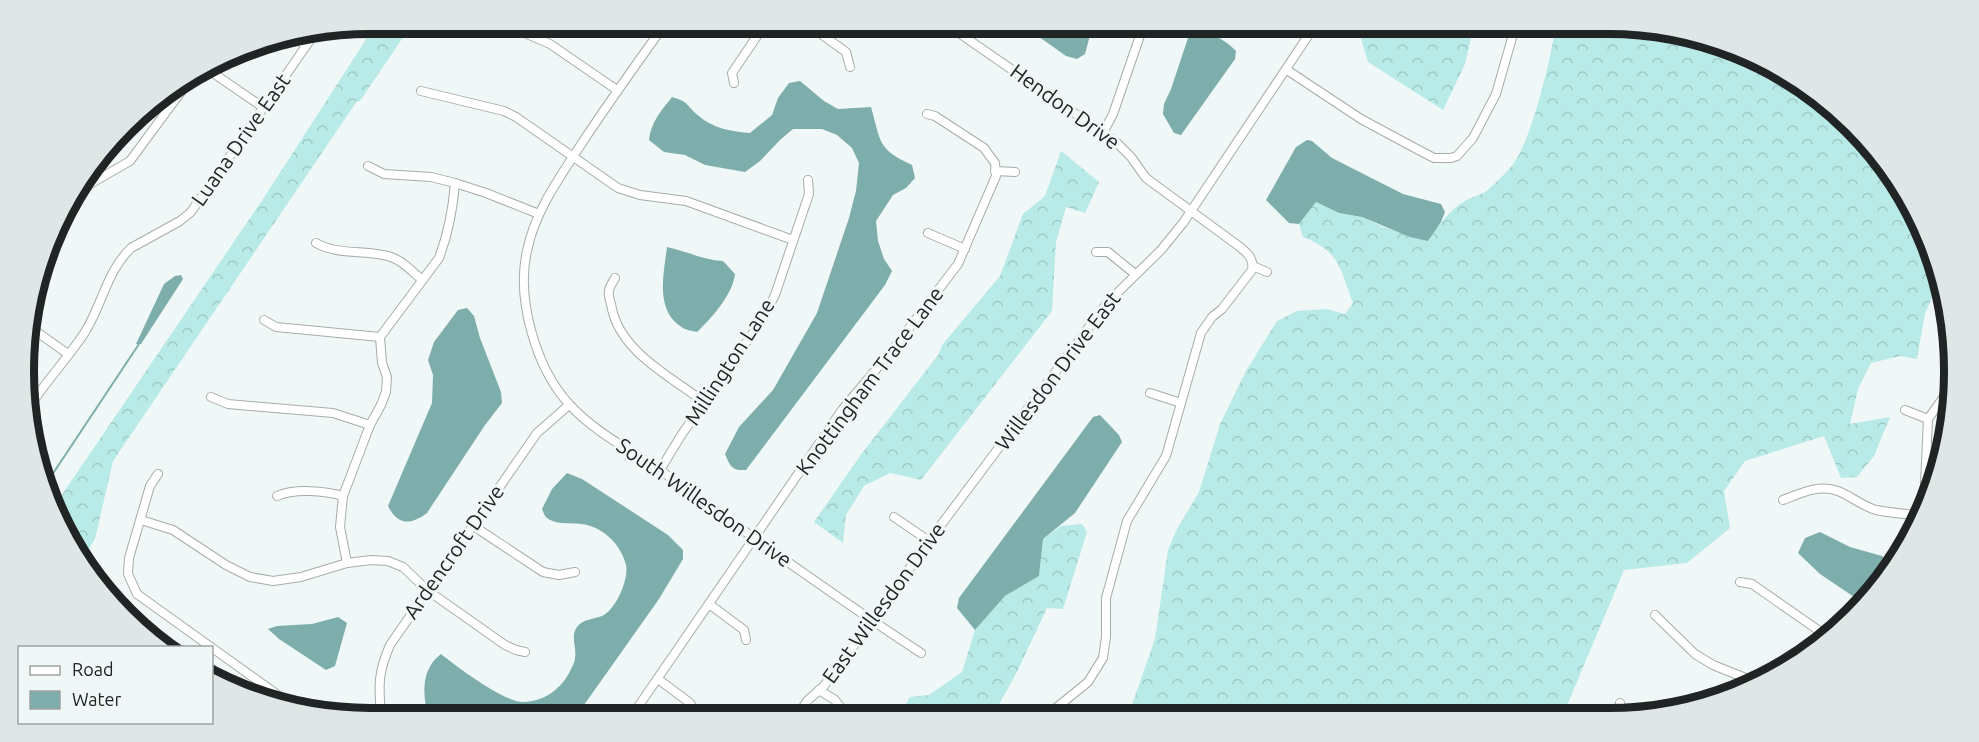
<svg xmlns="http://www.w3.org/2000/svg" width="1979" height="742" viewBox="0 0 1979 742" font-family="Ubuntu,sans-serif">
<defs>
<pattern id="forest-crowns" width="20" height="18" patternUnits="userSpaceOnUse" patternTransform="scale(1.5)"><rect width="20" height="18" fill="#b8eae7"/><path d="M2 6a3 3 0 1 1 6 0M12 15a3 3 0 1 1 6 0" fill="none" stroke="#9ec9c6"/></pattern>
</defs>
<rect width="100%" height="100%" fill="#f0f7f7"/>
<g fill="url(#forest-crowns)">
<path d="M 376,24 L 412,24 L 360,101 L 357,101 L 113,461 L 95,539 L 81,561 L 57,502 L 261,202 Z"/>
<path d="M 1367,24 L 1474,24 L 1465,64 L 1443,110 L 1368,62 L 1361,39 Z"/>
<path d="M 1556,24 L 1608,24 L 1698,36 L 1820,96 L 1909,198 L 1938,285 L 1925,313 L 1917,359 L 1900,356 L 1871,363 L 1858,389 L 1850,424 L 1890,417 L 1874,456 L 1857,477 L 1841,478 L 1824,436 L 1745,461 L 1724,491 L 1730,528 L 1687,563 L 1624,570 L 1563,715 L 1128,716 L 1155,639 L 1168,550 L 1177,529 L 1199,492 L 1220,424 L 1246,371 L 1277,321 L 1297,311 L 1327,309 L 1345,314 L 1353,303 C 1340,269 1340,251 1303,237 L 1299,224 L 1316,202 L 1339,213 L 1362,217 L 1383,227 L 1428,241 C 1438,226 1449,210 1465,201 C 1473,196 1484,195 1490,188 C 1498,180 1509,171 1515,161 C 1532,138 1552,54 1556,24 Z"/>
<path d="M 1061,151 L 1099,182 L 1085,213 L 1066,207 L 1056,242 L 1052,311 L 921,480 L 890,473 L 864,486 L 846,515 L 843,543 L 814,522 L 860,456 L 938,355 L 943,344 L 1000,276 L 1023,214 L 1045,196 Z"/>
<path d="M 1082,524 L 1087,532 L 1063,609 L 1047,608 L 1017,672 L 992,717 L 899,717 L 910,697 L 929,695 L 962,672 L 975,630 L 1005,596 L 1039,576 L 1043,539 L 1061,526 Z"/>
</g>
<g fill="#7daeac">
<path d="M 1021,24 L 1093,24 L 1085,54 L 1077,59 L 1066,56 Z"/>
<path d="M 1194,30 C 1208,30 1227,41 1236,51 L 1235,59 L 1181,135 L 1174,133 L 1163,114 L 1164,104 L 1171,89 L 1188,38 Z"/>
<path d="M 800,81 L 824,101 L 838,109 L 871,107 C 881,142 877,149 912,165 L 915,178 L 906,188 L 893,195 L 876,221 L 878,241 L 884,259 L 892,271 L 885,285 L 746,470 C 732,471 730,466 725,454 L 739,427 L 773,390 L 817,313 L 849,218 L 856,191 L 859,163 L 852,148 L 837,135 L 822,129 L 793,129 L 780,140 L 760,161 L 745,172 L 705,165 L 685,155 L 664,152 L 649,140 C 651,122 661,111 672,97 C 690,102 686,106 699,116 C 712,128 733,132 750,133 L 772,115 L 778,98 L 789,83 Z"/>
<path d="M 1307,140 L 1312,141 L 1332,158 L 1403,194 L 1441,204 L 1445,212 L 1441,222 L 1428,241 L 1410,237 L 1362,217 L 1339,213 L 1316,202 L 1299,224 L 1289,223 L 1266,200 L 1296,147 Z"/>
<path d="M 667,247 C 686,251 703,260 723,261 L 735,274 C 733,294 711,319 697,332 C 693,331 686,330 683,328 C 654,311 664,273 667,247 Z"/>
<path d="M 181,275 L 183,279 L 141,344 L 136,344 L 164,284 L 175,276 Z"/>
<path d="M 467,308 L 474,316 L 480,338 L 501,392 L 502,403 L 485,425 L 427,513 C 411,525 398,526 388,506 L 432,403 L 433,375 L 428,360 L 434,342 L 458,310 Z"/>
<path d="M 1100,415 L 1119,435 L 1122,442 L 1075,513 L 1043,539 L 1039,576 L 1005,596 L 975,630 L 957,608 L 959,598 L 1093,417 Z"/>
<path d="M 567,473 L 582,479 L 668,535 L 683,550 L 683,559 L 659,599 L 584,705 L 565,718 L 472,718 L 463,714 L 428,717 C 423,695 420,670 441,654 C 457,667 504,702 523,702 C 544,702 562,688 570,671 C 572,667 575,662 575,658 C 577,647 570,636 577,627 C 583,619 594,619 602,616 C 616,610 629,579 626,565 C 621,544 602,526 581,524 C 571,523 554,525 546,517 C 544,515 543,511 542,509 L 552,489 Z"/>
<path d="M 1820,532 L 1850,547 L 1882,556 L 1889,562 L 1891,570 L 1863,603 L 1820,574 L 1798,553 L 1805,538 Z"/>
<path d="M 338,617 L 347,623 L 335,666 L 326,670 L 279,639 L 268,629 L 277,626 L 312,624 Z"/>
</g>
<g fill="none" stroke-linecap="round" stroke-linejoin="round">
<path stroke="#7daeac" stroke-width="2" d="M 48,481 L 139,344"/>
<g stroke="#a5adac" stroke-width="10">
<g id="minor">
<path d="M 493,24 L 520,31 L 550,44 L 617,90"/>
<path d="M 665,24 C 637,63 609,102 582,143 C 560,177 535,211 527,251 C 516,299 536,368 569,404 C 595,433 633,451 664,473 C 749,535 834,596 921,653"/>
<path d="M 807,24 L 846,52 L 850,67"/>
<path d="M 946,24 L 1115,141 L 1131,157 L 1146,178 L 1240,247 C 1248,254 1254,258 1252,270 L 1222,309 L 1212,317 L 1201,333 L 1166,456 L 1127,521 L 1106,598 L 1106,637 L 1103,658 L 1088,682 L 1056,708"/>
<path d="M 293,37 L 306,46"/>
<path d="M 1287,70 L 1361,119 L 1413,147 L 1434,158 L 1451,158 L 1457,156 L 1473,138 L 1496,94 L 1516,24"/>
<path d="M 210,71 L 264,108"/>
<path d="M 734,83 L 732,73 L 765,24"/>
<path d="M 421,91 L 504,111 L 516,117 L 618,188 L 640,195 L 686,201 L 793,240"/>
<path d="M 1103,133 L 1113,114 L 1144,24"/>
<path d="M 368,166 L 384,174 L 431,177 L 455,183 L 486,193 L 539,214"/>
<path d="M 995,171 L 1015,172"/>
<path d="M 67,207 L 90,184 L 130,161 L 186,85"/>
<path d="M 928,233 L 965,249"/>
<path d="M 316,243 C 339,256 367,249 391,257 C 403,261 413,272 422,280"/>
<path d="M 1096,252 L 1108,252 L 1135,274"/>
<path d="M 1253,266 L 1267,272"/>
<path d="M 615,278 C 613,282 609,287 609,291 C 608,295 610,301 611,304 C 618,351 670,376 704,402"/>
<path d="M 264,320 L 276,327 L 380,337"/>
<path d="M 27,325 L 68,354"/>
<path d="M 1150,393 L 1181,403"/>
<path d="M 211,397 L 228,404 L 333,413 L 370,425"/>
<path d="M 30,406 C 47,380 68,358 85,332 C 102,305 107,271 131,248 L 180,221 L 191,212 L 315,33"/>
<path d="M 1905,410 L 1928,419"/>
<path d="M 660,470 L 682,434 L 762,320 L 775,295 L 809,194 L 808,180"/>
<path d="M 158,474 L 150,486 L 129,558 L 128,574 L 137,594 L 296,708"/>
<path d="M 277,496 C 295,488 325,491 343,496"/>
<path d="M 1783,500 C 1801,493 1819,484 1838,491 C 1851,496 1862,506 1876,510 C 1890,513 1905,514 1919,515"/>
<path d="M 1924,504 L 1928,419 L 1948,391"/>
<path d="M 894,517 L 929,541"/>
<path d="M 141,520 L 173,530 L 226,565 L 250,577 L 273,581 L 301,577 L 347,563 L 371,560 L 388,561 L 403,567 L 427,590 L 505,645 L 516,650 L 525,652"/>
<path d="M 472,525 L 543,572 L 559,575 L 575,572"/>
<path d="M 347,563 L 340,527 L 343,496 L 370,425 L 381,405 L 386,392 L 387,377 L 382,363 L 380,337 L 439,258 C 448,234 453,209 455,183"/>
<path d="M 1740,582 L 1752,584 L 1828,637"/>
<path d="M 709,604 L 744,630 L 746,640"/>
<path d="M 1655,615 L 1695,654 L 1713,665 L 1758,683"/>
<path d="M 658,679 L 690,703 L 694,710"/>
<path d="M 819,690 L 835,700 L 848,717"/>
<path d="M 1620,703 L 1623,715"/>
<path d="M 631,717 L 842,410 L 894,348 L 958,264 L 996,176 L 995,163 L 984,148 L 935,116 L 927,114"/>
<path d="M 796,717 L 808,700 L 824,686 L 872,621 L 929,541 L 1107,303 L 1161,250 L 1183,223 L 1316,24"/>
<path d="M 381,718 C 379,686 377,675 390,645 L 537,433 L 569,405"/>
</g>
</g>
<use href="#minor" stroke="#fff" stroke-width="8"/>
</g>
<g text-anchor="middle" stroke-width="6" stroke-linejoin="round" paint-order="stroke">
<g font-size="21" fill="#212424" stroke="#f0f7f7">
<text transform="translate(1065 107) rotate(36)" y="7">Hendon Drive</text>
<text transform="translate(241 140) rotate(-55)" y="7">Luana Drive East</text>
<text transform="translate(730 362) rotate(-57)" y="7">Millington Lane</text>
<text transform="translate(1058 371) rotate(-53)" y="7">Willesdon Drive East</text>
<text transform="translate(870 381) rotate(-53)" y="7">Knottingham Trace Lane</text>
<text transform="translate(704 503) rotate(35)" y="7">South Willesdon Drive</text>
<text transform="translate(454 552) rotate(-55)" y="7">Ardencroft Drive</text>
<text transform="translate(884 603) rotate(-54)" y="7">East Willesdon Drive</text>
</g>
</g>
<path d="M0 0H1979V742H0ZM370 34H1608A336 336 0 0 1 1944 370V372A336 336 0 0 1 1608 708H370A336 336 0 0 1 34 372V370A336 336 0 0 1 370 34Z" fill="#dfe6e6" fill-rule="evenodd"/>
<path fill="none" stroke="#212424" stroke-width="8" d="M370 34H1608A336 336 0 0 1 1944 370V372A336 336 0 0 1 1608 708H370A336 336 0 0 1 34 372V370A336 336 0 0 1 370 34Z"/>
<rect x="18" y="646" width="195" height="78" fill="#f0f7f7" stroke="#9da3a3" stroke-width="1.5"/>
<rect x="30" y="666" width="30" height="9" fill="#ffffff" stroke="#9da3a3" stroke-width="1.5"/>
<text x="72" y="676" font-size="18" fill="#212424">Road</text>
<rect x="30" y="691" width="30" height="18" fill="#7daeac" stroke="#9da3a3" stroke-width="1.5"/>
<text x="72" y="706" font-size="18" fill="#212424">Water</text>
</svg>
